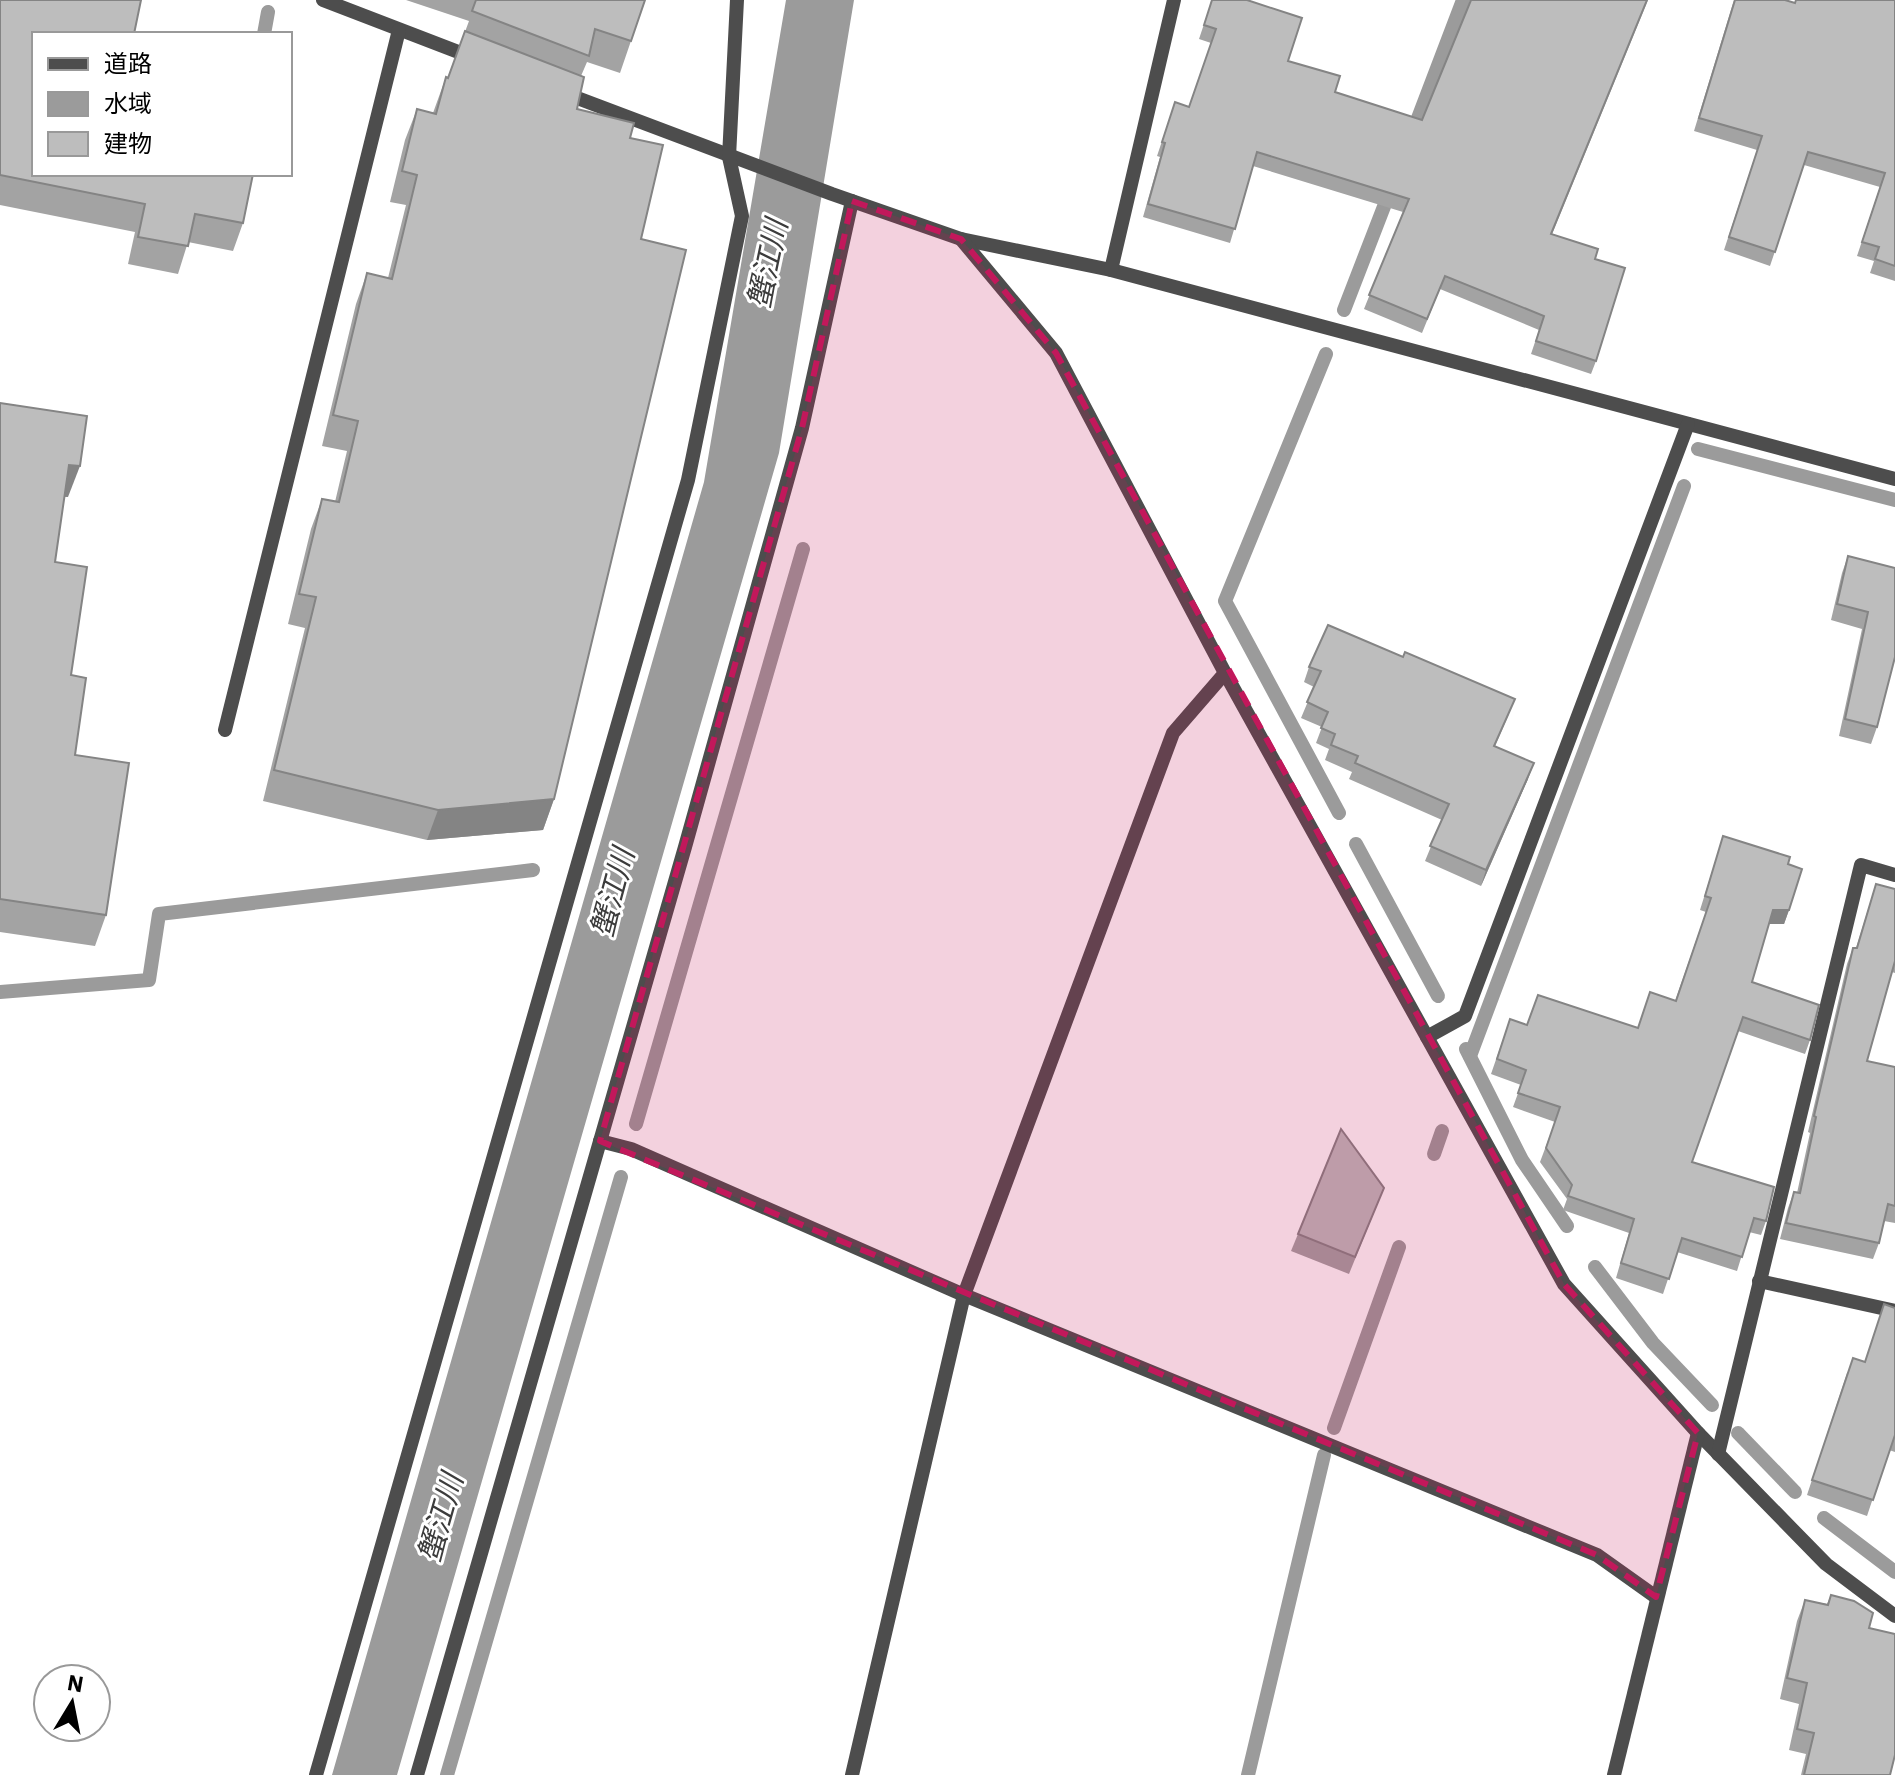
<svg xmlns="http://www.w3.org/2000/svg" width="1895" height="1775" viewBox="0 0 1895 1775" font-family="'IBM Plex Sans','Noto Sans JP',sans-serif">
<rect width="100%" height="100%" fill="#fff"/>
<path fill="#9b9b9b" d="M 786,0 L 854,0 L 779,453 L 397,1775 L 332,1775 L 704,482 Z"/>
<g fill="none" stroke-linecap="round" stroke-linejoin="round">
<g stroke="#9b9b9b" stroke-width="14">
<path d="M 264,34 L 268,12"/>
<path d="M 1412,134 L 1463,0"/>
<path d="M 1344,310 L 1390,191"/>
<path d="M 1326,354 L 1225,601 L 1339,813"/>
<path d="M 1698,449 L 1895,500"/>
<path d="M 1356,844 L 1438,996"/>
<path d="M 0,992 L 149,980 L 159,914 L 533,870"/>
<path d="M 1466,1049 L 1522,1160 L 1567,1226"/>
<path d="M 1470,1056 L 1684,486"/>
<path d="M 636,1124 L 803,549"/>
<path d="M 1434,1154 L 1442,1131"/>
<path d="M 1595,1267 L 1653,1343 L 1712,1405"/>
<path d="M 1334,1428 L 1399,1247"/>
<path d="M 1738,1433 L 1795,1492"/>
<path d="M 1824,1518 L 1895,1572"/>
<path d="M 447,1775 L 621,1177"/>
<path d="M 1248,1775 L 1324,1455"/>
</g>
<g stroke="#4d4d4d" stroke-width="14">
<path d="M 323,0 L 474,58"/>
<path d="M 564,93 L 832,194 L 961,239 L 1111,270 L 1895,479"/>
<path d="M 961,239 L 1056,353 L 1225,673 L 1564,1284 L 1698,1433 L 1826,1564 L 1895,1616"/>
<path d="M 1111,270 L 1174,0"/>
<path d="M 225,730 L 399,30"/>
<path d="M 1427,1037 L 1465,1016 L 1688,424"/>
<path d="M 600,1141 L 631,1149 L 964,1295 L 1597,1555 L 1656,1597"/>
<path d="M 1759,1281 L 1895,1311"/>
<path d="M 1718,1454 L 1861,865 L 1895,875"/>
<path d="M 316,1775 L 688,480 L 742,216 L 729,157 L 737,0"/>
<path d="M 417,1775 L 685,847 L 802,428 L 852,201"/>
<path d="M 852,1775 L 964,1295 L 1173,733 L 1225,673"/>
<path d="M 1614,1775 L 1698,1433"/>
</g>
</g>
<g fill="#a3a3a3">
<path d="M 0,0 L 34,34 L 243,223 L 233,251 L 188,242 L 178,274 L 128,264 L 135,232 L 0,205 Z"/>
<path d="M 406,0 L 645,0 L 620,73 L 587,62 L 581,76 L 577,109 L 630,138 L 641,239 L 554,799 L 543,830 L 427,840 L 263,801 L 305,628 L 288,624 L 311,529 L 322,499 L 335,502 L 347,451 L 322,446 L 356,304 L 367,273 L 388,278 L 406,205 L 390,202 L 405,140 L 417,109 L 433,113 L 446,77 L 448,78 L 469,21 Z"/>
<path d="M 1212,0 L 1288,61 L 1335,92 L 1422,120 L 1471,0 L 1648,0 L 1552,234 L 1595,259 L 1596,361 L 1591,374 L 1531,354 L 1539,330 L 1440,289 L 1422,333 L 1364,309 L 1403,212 L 1253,166 L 1230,243 L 1143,217 L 1160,157 L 1157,156 L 1175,102 L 1189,107 L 1211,43 L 1199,39 Z"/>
<path d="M 1734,0 L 1785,0 L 1795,3 L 1895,0 L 1895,281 L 1870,273 L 1874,261 L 1857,256 L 1880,187 L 1804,165 L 1770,266 L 1724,250 L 1757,150 L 1694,131 Z"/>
<path d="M 0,403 L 68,497 L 64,497 L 55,562 L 71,675 L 75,755 L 106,915 L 95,946 L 0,932 Z"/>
<path d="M 1848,556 L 1895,568 L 1877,727 L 1871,744 L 1839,736 L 1862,629 L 1831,620 L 1842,573 Z"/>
<path d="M 1309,667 L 1509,714 L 1495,746 L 1528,779 L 1481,886 L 1425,861 L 1442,820 L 1349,779 L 1352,772 L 1325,760 L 1329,749 L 1316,743 L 1322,727 L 1301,718 L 1314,687 L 1304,682 Z"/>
<path d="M 1723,836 L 1788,864 L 1789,910 L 1784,924 L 1769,924 L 1752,982 L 1810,1040 L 1805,1054 L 1738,1031 L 1692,1162 L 1766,1221 L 1761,1235 L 1749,1232 L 1737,1271 L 1677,1252 L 1663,1294 L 1616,1278 L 1629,1233 L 1563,1210 L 1567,1199 L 1540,1162 L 1555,1122 L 1513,1107 L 1521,1085 L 1491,1074 L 1510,1019 L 1527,1025 L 1637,1028 L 1675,1001 L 1706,912 L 1700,910 Z"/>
<path d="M 1876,884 L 1895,889 L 1895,973 L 1892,972 L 1867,1061 L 1895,1067 L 1895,1223 L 1884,1221 L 1879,1243 L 1873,1259 L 1780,1239 L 1788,1208 L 1794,1192 L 1797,1193 L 1810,1133 L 1808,1132 L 1847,964 L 1853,948 L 1856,948 Z"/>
<path d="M 1377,1205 L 1349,1274 L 1291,1251 L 1298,1234 Z"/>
<path d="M 1895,1308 L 1895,1452 L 1889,1450 L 1867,1516 L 1807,1495 L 1847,1373 L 1865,1362 Z"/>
<path d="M 1831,1595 L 1869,1628 L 1890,1775 L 1801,1775 L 1806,1754 L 1789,1750 L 1799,1704 L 1780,1699 L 1797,1621 L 1805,1600 L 1827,1604 Z"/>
</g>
<g fill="#848484">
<path d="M 69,465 L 80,466 L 68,497 L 58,496 Z"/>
<path d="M 1534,763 L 1528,779 L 1481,886 L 1486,870 Z"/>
<path d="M 554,799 L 543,830 L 427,840 L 438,810 Z"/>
<path d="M 1773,910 L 1789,910 L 1784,924 L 1768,924 Z"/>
</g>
<g fill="#bdbdbd" stroke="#848484" stroke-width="2">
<path d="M 0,0 L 141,0 L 134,34 L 34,34 L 34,174 L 253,174 L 243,223 L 195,214 L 188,246 L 138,237 L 145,204 L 0,175 Z"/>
<path d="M 476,0 L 645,0 L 631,41 L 595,29 L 589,56 L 472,11 Z"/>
<path d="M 1212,0 L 1247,0 L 1302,18 L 1288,61 L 1340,76 L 1335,92 L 1422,120 L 1471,0 L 1647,0 L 1551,234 L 1598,249 L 1595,259 L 1625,268 L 1596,361 L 1536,341 L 1544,316 L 1445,276 L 1427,319 L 1369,295 L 1409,199 L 1257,152 L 1235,229 L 1148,204 L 1165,143 L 1162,142 L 1175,102 L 1189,107 L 1216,29 L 1204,25 Z"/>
<path d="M 1735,0 L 1785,0 L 1795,3 L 1796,0 L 1895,0 L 1895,266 L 1875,259 L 1879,247 L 1862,242 L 1885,173 L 1808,152 L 1775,252 L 1729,237 L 1762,136 L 1699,118 Z"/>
<path d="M 465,31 L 584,77 L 577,109 L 634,123 L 630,138 L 663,145 L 641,239 L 686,250 L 554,799 L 438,810 L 274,770 L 316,597 L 299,594 L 322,499 L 339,502 L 358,421 L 333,415 L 367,273 L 392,279 L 417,175 L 402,171 L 417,109 L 436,114 L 446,77 L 448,78 Z"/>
<path d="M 0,403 L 87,416 L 80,466 L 69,465 L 55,562 L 87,567 L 71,675 L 86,678 L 75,755 L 129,763 L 106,915 L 0,899 Z"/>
<path d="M 1848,556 L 1895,568 L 1895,657 L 1877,727 L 1845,719 L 1868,612 L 1837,604 Z"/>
<path d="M 1328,625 L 1403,657 L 1405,652 L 1515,699 L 1494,746 L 1534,763 L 1486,870 L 1430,846 L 1449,804 L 1355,763 L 1358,756 L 1331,745 L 1335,734 L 1321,728 L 1328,712 L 1307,702 L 1321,671 L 1309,667 Z"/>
<path d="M 1723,836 L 1790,857 L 1788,864 L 1802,869 L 1789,910 L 1773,910 L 1752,982 L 1819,1005 L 1810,1040 L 1743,1017 L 1692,1162 L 1774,1187 L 1766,1221 L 1754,1218 L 1742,1257 L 1682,1238 L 1669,1279 L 1621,1263 L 1634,1219 L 1568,1196 L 1572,1185 L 1546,1148 L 1560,1107 L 1518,1093 L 1526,1070 L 1497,1059 L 1510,1019 L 1527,1025 L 1538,995 L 1638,1028 L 1650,992 L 1676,1001 L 1711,898 L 1705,896 Z"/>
<path d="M 1876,884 L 1895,889 L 1895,961 L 1867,1061 L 1895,1067 L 1895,1206 L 1888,1204 L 1879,1243 L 1786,1223 L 1794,1192 L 1800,1193 L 1816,1117 L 1814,1116 L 1853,948 L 1857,948 Z"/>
<path d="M 1341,1129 L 1384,1188 L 1355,1257 L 1298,1234 Z"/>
<path d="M 1884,1304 L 1895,1308 L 1895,1435 L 1873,1500 L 1812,1480 L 1853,1358 L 1865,1362 Z"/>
<path d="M 1831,1595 L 1854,1601 L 1873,1613 L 1869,1628 L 1895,1634 L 1895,1755 L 1890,1775 L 1804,1775 L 1814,1733 L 1797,1729 L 1807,1683 L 1787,1678 L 1805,1600 L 1828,1605 Z"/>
</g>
<path fill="#c2185b" fill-opacity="0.2" stroke="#c2185b" stroke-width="6" stroke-dasharray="16 10" stroke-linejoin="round" d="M 852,201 L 961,239 L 1056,353 L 1564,1284 L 1698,1433 L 1656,1597 L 1597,1555 L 600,1141 L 802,428 Z"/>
<g text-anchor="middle" stroke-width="6" stroke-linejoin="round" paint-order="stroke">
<g font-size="30" font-style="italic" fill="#3c3c3c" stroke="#fff">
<text transform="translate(768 264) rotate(-78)" y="10">蟹江川</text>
<text transform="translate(613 893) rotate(-75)" y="10">蟹江川</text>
<text transform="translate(441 1518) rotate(-74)" y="10">蟹江川</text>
</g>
</g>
<rect x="32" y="32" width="260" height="144" fill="#ffffff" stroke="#999999" stroke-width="2"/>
<rect x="48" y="58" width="40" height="12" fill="#4d4d4d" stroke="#999999" stroke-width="2"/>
<text x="104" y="72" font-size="24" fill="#000000">道路</text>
<rect x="48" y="92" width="40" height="24" fill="#9b9b9b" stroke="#999999" stroke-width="2"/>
<text x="104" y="112" font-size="24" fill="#000000">水域</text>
<rect x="48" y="132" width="40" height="24" fill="#bdbdbd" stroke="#999999" stroke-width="2"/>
<text x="104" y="152" font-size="24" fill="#000000">建物</text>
<g transform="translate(72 1703) rotate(10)"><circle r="38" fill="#ffffff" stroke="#999999" stroke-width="2"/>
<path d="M0-6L14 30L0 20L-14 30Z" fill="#000000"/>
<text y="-12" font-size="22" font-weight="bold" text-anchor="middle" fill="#000000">N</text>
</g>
</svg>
